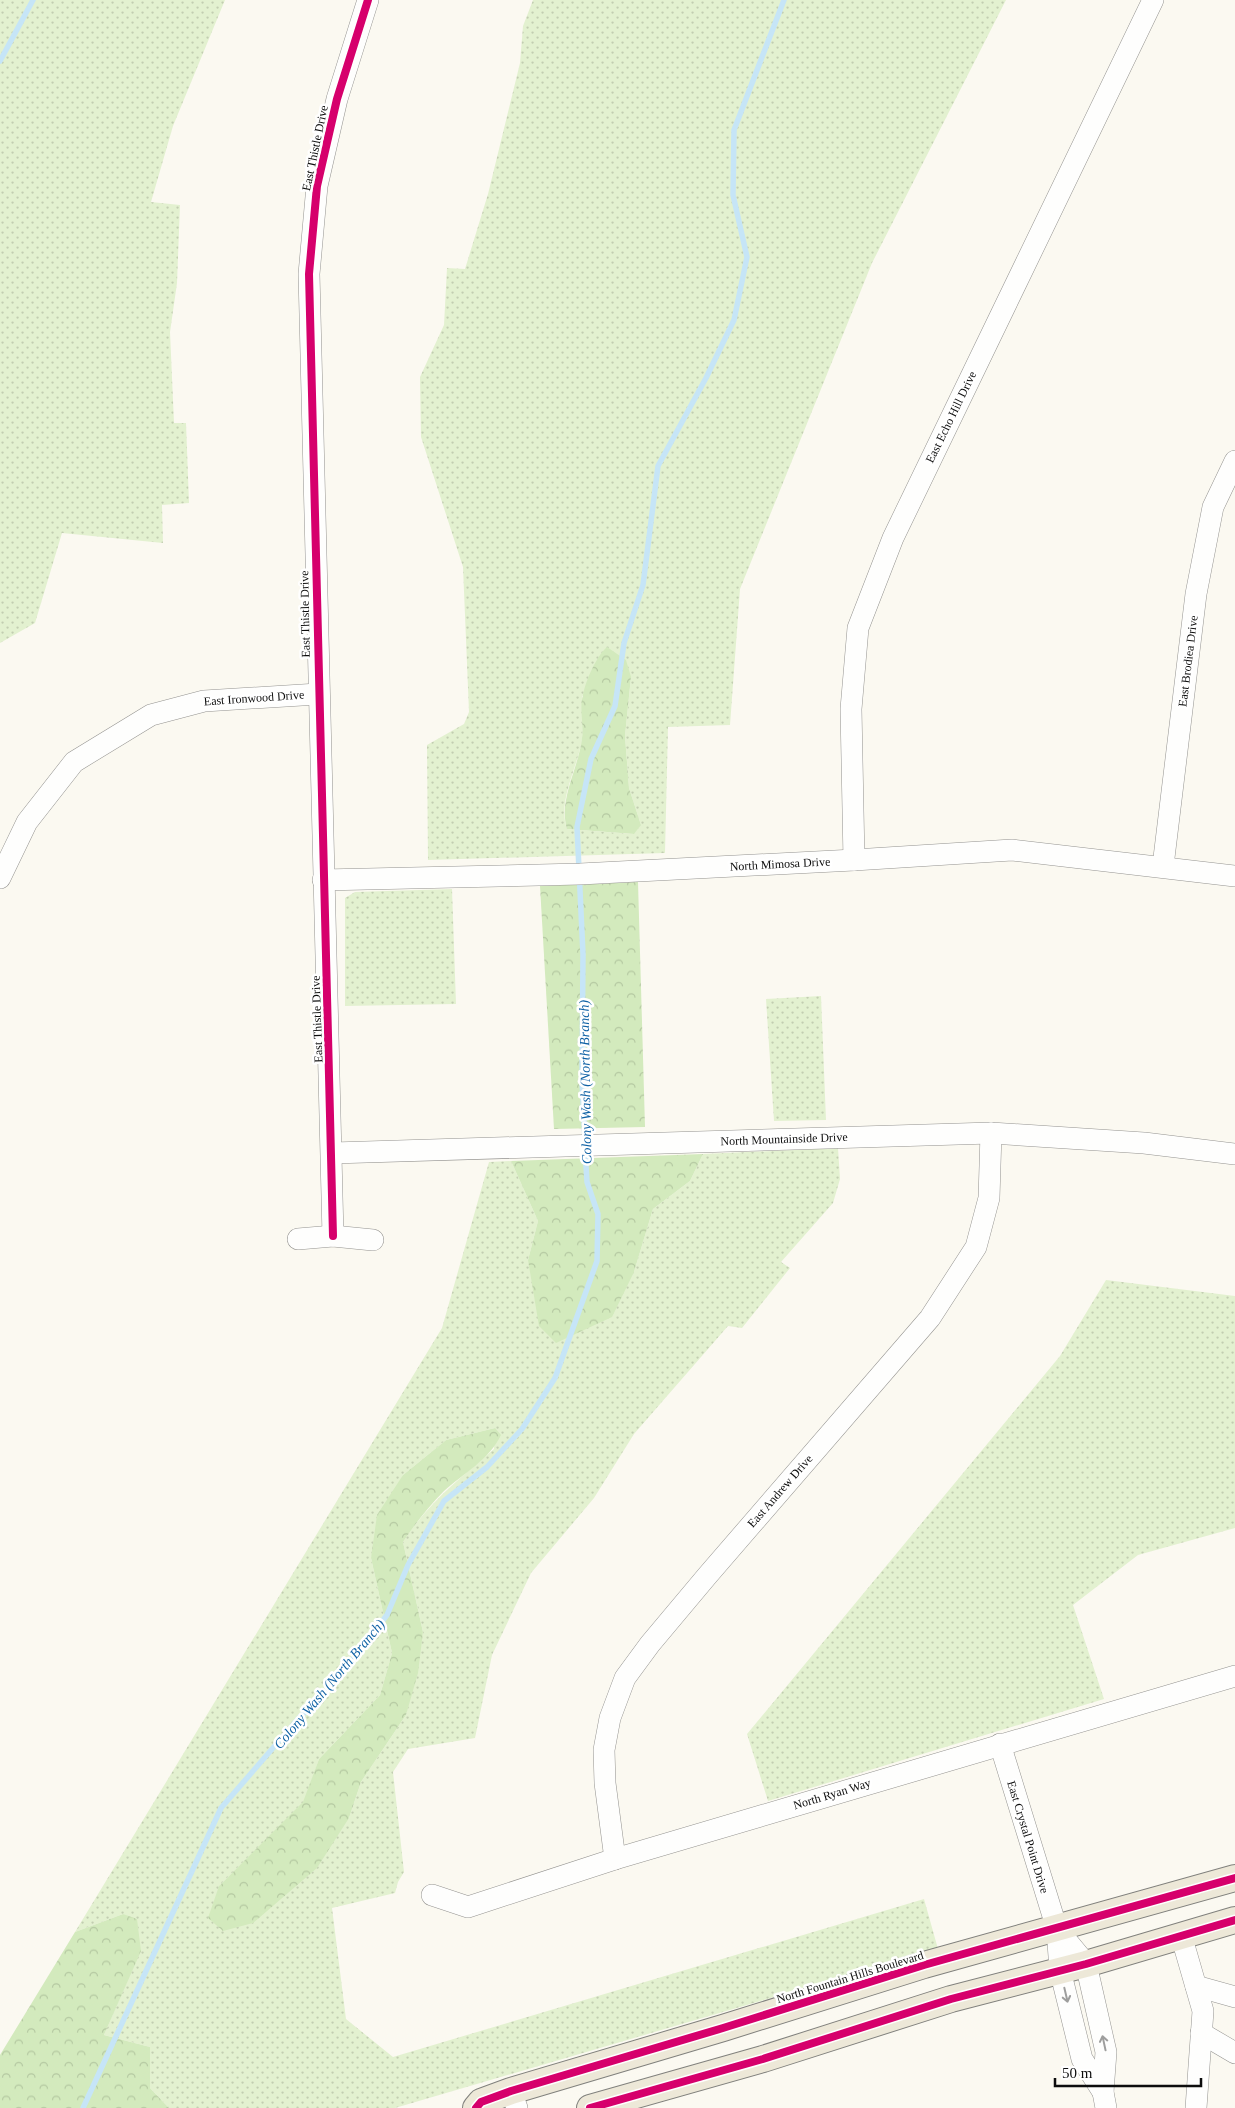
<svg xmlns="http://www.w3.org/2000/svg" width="1235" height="2108" viewBox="0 0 1235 2108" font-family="'Times New Roman',serif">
<defs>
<pattern id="grass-dots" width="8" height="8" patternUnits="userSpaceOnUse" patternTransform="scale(1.25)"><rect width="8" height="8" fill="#e3f1d0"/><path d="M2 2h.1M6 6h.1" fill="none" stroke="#c2cdb1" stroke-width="1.8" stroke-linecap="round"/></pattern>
<pattern id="forest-crowns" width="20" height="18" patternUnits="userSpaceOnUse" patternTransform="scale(1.25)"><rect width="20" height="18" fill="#d3eabd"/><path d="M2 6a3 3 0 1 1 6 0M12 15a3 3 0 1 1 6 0" fill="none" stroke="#b4c8a1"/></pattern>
</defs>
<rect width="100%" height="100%" fill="#fbf9f1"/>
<g fill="url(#grass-dots)" fill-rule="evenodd">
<path d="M 0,0 L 225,0 L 173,126 L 151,202 L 180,205 L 177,283 L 170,332 L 174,423 L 186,423 L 189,503 L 162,505 L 163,543 L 62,533 L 35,623 L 0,643 Z"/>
<path d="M 533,0 L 1006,0 L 872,263 L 740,589 L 730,725 L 668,727 L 665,853 L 428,860 L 427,745 L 464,724 L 469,712 L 463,567 L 421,437 L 420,377 L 444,325 L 447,268 L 465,269 L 488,194 L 520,63 L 523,26 ZM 631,677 L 625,736 L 629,788 L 641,825 L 633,834 L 567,829 C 557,801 578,767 582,739 C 584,725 582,710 582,696 Z"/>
<path d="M 452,889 L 456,1004 L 345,1006 L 345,898 L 355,892 Z"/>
<path d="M 821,996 L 826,1120 L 774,1121 L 766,999 Z"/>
<path d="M 838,1148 L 840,1179 L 833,1203 L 781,1262 L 790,1268 L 742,1328 L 728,1326 L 634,1434 L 594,1498 L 531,1573 L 492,1655 L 475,1738 L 408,1749 L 393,1772 L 404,1872 L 398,1882 L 395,1893 L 332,1908 L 346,2019 L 393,2057 L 924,1899 L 938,1949 L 395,2108 L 169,2108 L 150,2088 L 150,2047 L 104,2035 L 140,1951 L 123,1914 L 75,1932 L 442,1328 L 489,1162 L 511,1161 L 538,1221 L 528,1260 L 634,1272 L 653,1209 L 690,1181 L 703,1154 ZM 495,1428 L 494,1449 C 460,1478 427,1504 403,1542 L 423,1632 L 406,1715 L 361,1782 L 349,1818 L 219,1886 L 304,1802 L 319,1759 L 380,1695 L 392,1653 L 371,1558 L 403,1475 L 446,1440 Z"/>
<path d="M 1106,1280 L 1235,1296 L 1235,1528 L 1138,1555 L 1073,1605 L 1104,1699 L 768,1801 L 747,1734 L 1060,1356 Z"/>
</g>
<g fill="url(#forest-crowns)">
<path d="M 607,647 L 626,660 L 631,677 L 625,736 L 629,788 L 641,825 L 634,834 L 567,829 C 558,800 579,767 582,738 C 584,724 579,708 583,695 C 586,680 596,657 607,647 Z"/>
<path d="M 638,882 L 645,1127 L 554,1129 L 540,886 Z"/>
<path d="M 703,1154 L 690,1181 L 653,1209 L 634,1272 L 612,1317 L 556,1343 L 539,1326 L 528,1260 L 538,1221 L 511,1161 Z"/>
<path d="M 495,1428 L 501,1435 C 489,1460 464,1473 444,1491 C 428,1507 415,1524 403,1542 L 423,1632 L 418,1673 L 406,1715 L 361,1782 L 349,1818 L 317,1868 L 253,1923 L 223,1931 L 208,1918 L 219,1886 L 303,1802 L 319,1759 L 380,1695 L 392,1653 L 371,1558 L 377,1515 L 403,1475 L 446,1440 Z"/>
<path d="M 123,1914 L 137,1919 L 141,1951 L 104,2035 L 150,2047 L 150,2088 L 169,2108 L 0,2108 L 0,2055 L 75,1932 Z"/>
</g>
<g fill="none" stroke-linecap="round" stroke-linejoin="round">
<g stroke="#c6e5f7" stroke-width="5.5">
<path d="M 0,61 L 33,0"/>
<path d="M 585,1140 L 582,1082 L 583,954 L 577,827 L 591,759 L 615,706 L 624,643 L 643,585 L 658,466 L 706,378 L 734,320 L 747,257 L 733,195 L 734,130 L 784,0"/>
<path d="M 83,2108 L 221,1808 L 299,1718 L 334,1683 L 387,1615 L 408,1565 L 444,1501 L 487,1467 L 522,1429 L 555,1378 L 597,1261 L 598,1214 L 587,1182 L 585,1149"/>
</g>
<g stroke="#949390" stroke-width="22">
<g id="minor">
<path d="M 854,860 L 851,709 L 858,628 L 893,538 L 1153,0"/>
<path d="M 1163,866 L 1196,594 L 1213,507 L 1235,461"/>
<path d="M 0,878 L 27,822 L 74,762 L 151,715 L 204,701 L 318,694"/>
<path d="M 323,880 L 580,874 L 854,860 L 1012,850 L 1235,876"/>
<path d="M 333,1153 L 991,1133 L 1144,1143 L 1235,1154"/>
<path d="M 333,1236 L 309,274 L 317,186 L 337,99 L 368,0"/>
<path d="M 298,1239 L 333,1236 L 373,1240"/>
<path d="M 1000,1744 L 1057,1929 L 1060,1970 L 1082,2059 L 1103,2092"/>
<path d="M 615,1859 L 605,1783 L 604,1750 L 610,1718 L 625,1678 L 650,1644 L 707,1576 L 930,1318 L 976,1247 L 989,1198 L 991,1133"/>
<path d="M 432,1895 L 468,1907 L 615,1859 L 1235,1676"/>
<path d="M 1057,1929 L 1086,1964 L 1106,2052 L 1103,2092 L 1106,2108"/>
<path d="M 1181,1935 L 1203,2011 L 1196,2108"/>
<path d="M 1196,1986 L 1235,1997"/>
<path d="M 1201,2033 L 1235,2053"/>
<path d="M 511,2091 L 517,2108"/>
</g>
</g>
<g stroke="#81817d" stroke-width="28">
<g id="major">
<path d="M 476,2108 L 481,2102 L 511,2091 L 723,2028 L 924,1965 L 1235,1878"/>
<path d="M 590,2108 L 763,2059 L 951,1999 L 1086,1964 L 1235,1920"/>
</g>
</g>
<use href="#minor" stroke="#fefefd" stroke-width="21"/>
<use href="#major" stroke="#ede8d8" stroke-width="26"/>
<g stroke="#fff" stroke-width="11">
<g id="cycleway">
<path d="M 333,1236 L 309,274 L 317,186 L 337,99 L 368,0"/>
<path d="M 476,2108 L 481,2102 L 511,2091 L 723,2028 L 924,1965 L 1235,1878"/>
<path d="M 590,2108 L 763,2059 L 951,1999 L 1086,1964 L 1235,1920"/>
</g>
</g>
<use href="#cycleway" stroke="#d6006c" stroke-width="8"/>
</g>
<defs><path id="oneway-shaft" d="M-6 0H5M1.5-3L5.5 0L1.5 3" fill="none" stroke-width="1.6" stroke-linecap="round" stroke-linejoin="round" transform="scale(1.25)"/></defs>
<g stroke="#9e9e9d">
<use href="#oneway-shaft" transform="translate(1066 1995) rotate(77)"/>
<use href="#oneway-shaft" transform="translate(1104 2043) rotate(-102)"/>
</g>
<g text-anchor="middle" stroke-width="5" stroke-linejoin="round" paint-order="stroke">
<g font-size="12" fill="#0d0d0d" stroke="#fff">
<text transform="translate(315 148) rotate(-78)" y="4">East Thistle Drive</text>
<text transform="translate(951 417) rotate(-64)" y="4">East Echo Hill Drive</text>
<text transform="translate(305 614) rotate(-91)" y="4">East Thistle Drive</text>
<text transform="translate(1188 661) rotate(-83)" y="4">East Brodiea Drive</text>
<text transform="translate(254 698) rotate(-4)" y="4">East Ironwood Drive</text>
<text transform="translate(780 864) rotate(-3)" y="4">North Mimosa Drive</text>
<text transform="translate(317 1019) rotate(-92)" y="4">East Thistle Drive</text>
<text transform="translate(784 1139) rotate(-2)" y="4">North Mountainside Drive</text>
<text transform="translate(780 1491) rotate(-49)" y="4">East Andrew Drive</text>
<text transform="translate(832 1794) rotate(-17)" y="4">North Ryan Way</text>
<text transform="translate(1028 1837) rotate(73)" y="4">East Crystal Point Drive</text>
<text transform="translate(850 1977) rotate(-17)" y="4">North Fountain Hills Boulevard</text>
</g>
<g font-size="14" font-style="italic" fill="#1062a5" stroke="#fff">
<text transform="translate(585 1082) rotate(-91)" y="5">Colony Wash (North Branch)</text>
<text transform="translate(329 1684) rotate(-50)" y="5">Colony Wash (North Branch)</text>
</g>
</g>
<path d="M1055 2078v8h146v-8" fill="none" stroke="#0d0d0d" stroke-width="2.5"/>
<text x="1062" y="2078" font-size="15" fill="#0d0d0d" stroke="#ffffff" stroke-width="4" paint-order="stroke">50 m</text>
</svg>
